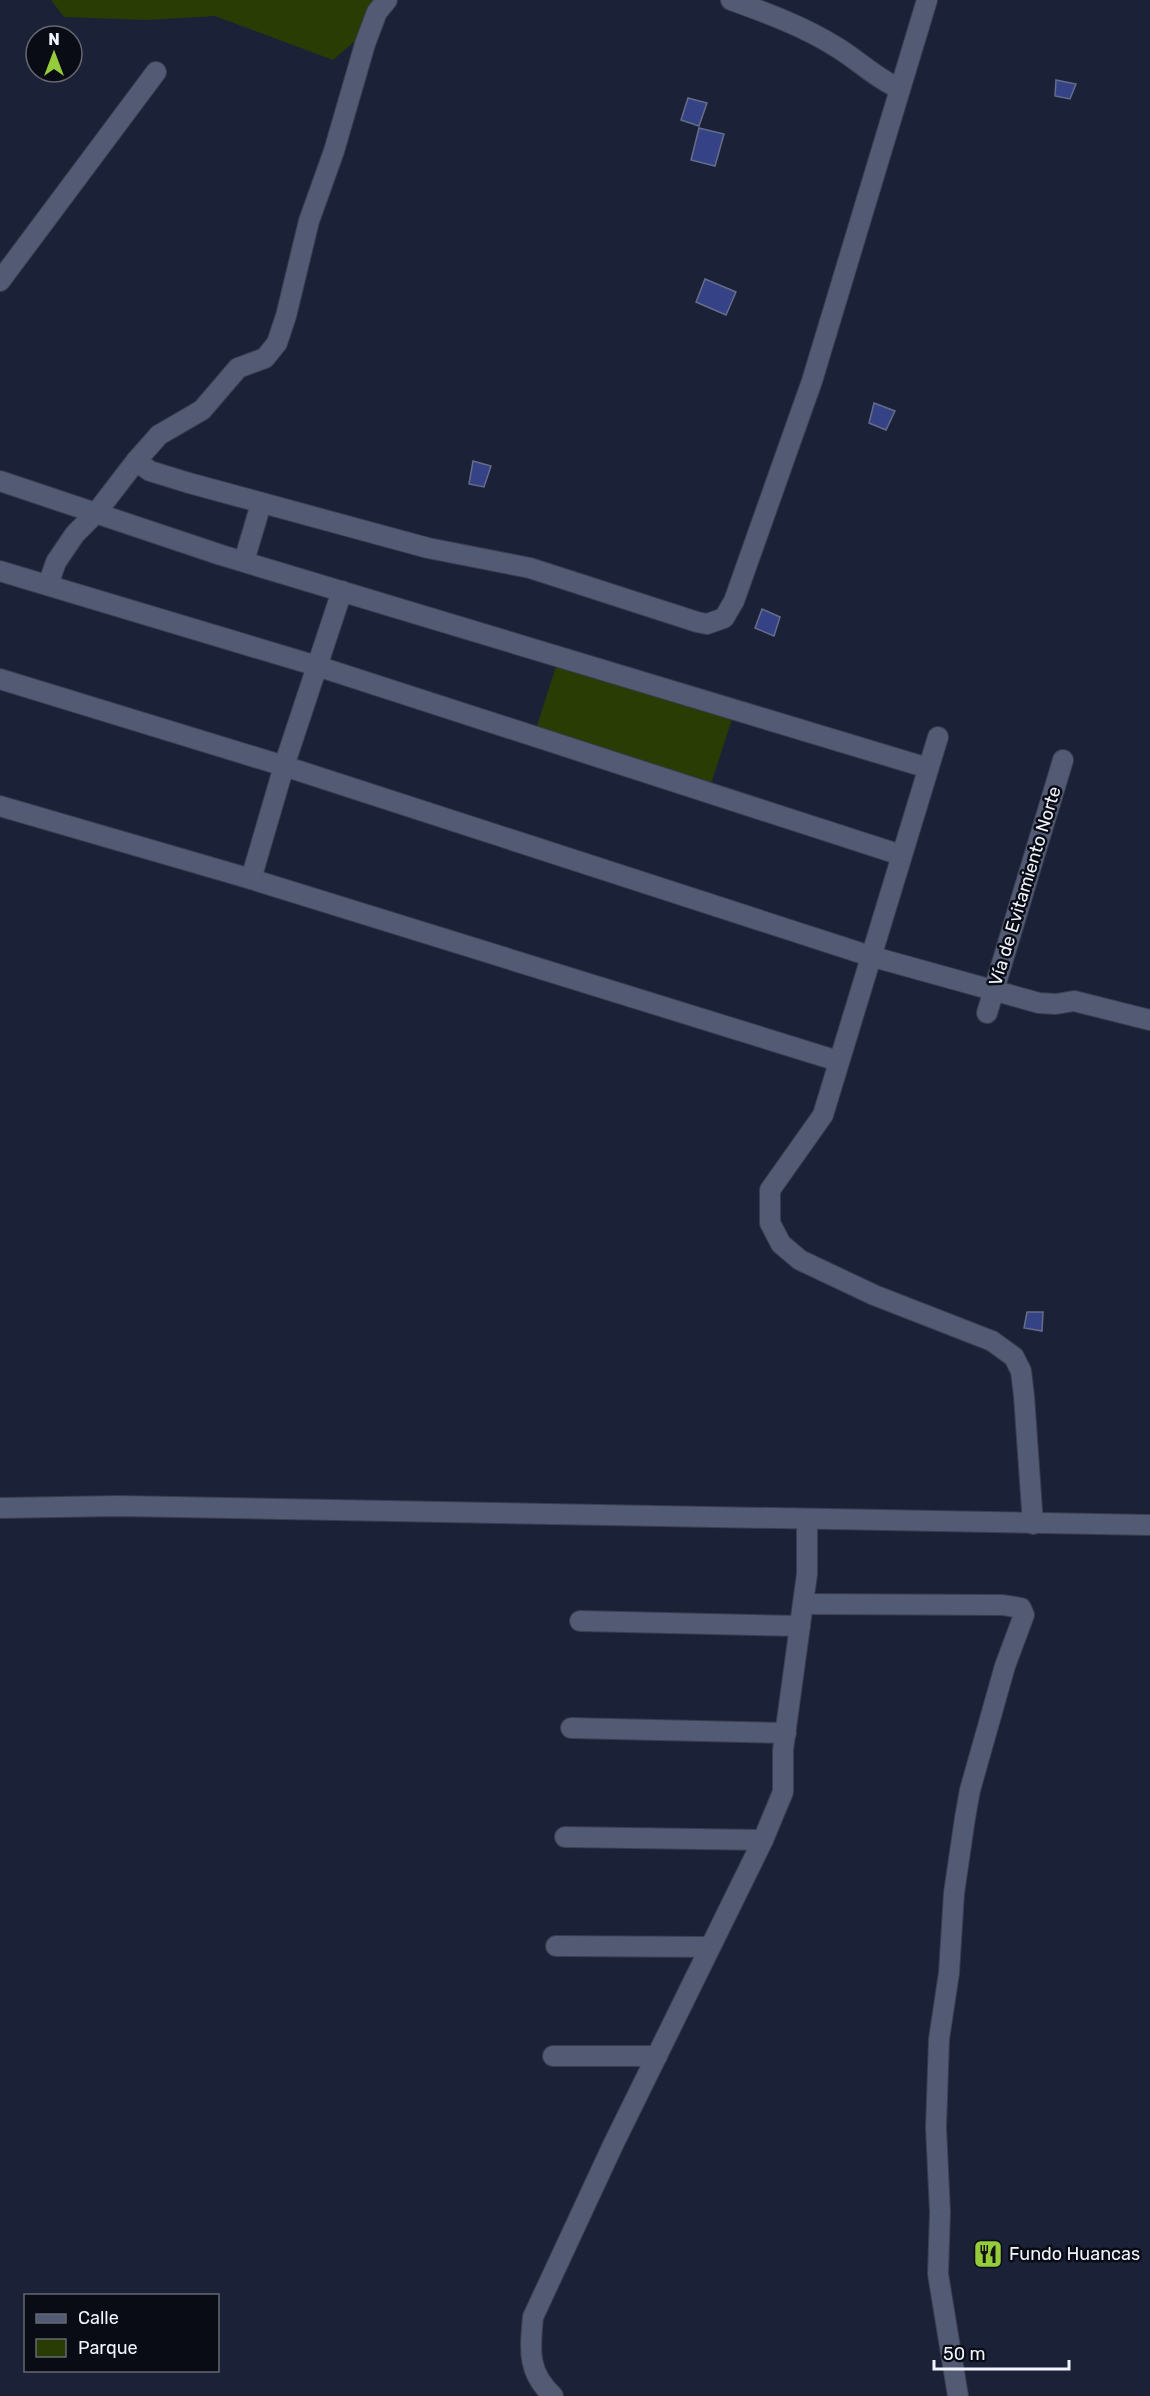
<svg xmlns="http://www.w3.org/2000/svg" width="1150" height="2396" viewBox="0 0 1150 2396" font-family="Rubik,sans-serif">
<rect width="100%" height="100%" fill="#1b2137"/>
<g fill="#283c04">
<path d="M 51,0 L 397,0 L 389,12 L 333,60 L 215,16 L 146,20 L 64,17 Z"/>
<path d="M 557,663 L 733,716 L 710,787 L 535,732 Z"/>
</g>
<g fill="#354386" stroke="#656d88" stroke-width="1.5">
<path d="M 1056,80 L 1076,84 L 1070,99 L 1055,96 Z"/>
<path d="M 688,98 L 707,103 L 699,126 L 681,120 Z"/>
<path d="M 699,128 L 724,134 L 715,166 L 691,160 Z"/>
<path d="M 705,279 L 736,292 L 726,315 L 696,302 Z"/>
<path d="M 874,403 L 895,411 L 886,430 L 869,423 Z"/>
<path d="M 473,461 L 491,466 L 484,487 L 469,484 Z"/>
<path d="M 762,609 L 780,617 L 774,636 L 755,628 Z"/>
<path d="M 1027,1312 L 1043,1312 L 1042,1331 L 1024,1328 Z"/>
</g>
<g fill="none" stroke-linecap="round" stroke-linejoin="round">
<g stroke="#3a3d4f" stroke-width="22">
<g id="street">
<path d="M 731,0 C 767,13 805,27 838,48 C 859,61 877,79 900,89"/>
<path d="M 0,281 L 156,72"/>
<path d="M 136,461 L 150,471 L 189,483 L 428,548 L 530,568 L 697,622 L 707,624 L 724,618 L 734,601 L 812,381 L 927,0"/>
<path d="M 0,481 L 221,555 L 928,768"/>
<path d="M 244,561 L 258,514"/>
<path d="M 0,571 L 317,666 L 901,855"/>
<path d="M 48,585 L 56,562 L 75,534 L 96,513 L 136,461 L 159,435 L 202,410 L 238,368 L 265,358 L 277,343 L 286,316 L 309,221 L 334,151 L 365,44 L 377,12 L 387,0"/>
<path d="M 0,679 L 284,766 L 870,956 L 1039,1003 L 1056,1004 L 1074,1001 L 1150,1020"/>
<path d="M 938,737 L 823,1115 L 770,1190 L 770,1223 L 781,1244 L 800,1260 L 874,1295 L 992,1341 L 1014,1357 L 1021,1371 L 1024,1396 L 1033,1524"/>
<path d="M 0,806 L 251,879 L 838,1061"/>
<path d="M 251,879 L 284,766 L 342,591"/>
<path d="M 987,1013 L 1063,760"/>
<path d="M 0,1508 L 119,1506 L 1150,1525"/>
<path d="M 803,1604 L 1003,1605 L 1021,1608 L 1024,1615 L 1005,1666 L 970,1790 L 965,1818 L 954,1893 L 949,1973 L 939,2039 L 936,2128 L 940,2212 L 938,2274 L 958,2396"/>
<path d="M 580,1621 L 800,1626"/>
<path d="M 571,1728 L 786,1733"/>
<path d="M 565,1837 L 763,1840"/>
<path d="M 556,1946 L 710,1947"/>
<path d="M 553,2056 L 657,2056"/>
<path d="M 553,2396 C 527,2372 530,2350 533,2317 L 613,2145 L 763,1840 L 783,1792 L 783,1750 L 807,1574 L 807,1520"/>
</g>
</g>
<use href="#street" stroke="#525a74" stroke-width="20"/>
</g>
<defs>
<g id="restaurant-square" transform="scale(1.5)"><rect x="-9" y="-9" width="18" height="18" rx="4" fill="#94cc3c" stroke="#090b15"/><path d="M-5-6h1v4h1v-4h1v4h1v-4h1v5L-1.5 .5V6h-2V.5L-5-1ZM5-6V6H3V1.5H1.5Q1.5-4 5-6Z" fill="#111"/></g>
</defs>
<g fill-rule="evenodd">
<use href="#restaurant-square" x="988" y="2254"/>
</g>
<g text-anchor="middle" stroke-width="5" stroke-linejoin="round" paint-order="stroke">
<g font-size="18" fill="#f1f4fd" stroke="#090b15">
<text transform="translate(1025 886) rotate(-73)" y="6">Vía de Evitamiento Norte</text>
</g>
<g font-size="18" fill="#f1f4fd" stroke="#090b15" text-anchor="start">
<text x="1009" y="2260">Fundo Huancas</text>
</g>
</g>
<rect x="24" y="2294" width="195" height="78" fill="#090b15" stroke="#666872" stroke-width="1.5"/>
<rect x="36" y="2314" width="30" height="9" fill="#525a74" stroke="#666872" stroke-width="1.5"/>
<text x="78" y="2324" font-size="18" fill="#f1f4fd">Calle</text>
<rect x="36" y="2339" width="30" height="18" fill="#283c04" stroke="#666872" stroke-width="1.5"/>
<text x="78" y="2354" font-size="18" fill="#f1f4fd">Parque</text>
<g transform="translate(54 54)"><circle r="28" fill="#090b15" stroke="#666872" stroke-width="1.5"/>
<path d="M0-4.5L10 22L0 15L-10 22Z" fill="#94cc3c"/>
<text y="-9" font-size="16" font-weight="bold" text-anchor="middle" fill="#f1f4fd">N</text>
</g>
<path d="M934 2360v9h135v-9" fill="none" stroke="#f1f4fd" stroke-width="3"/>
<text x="943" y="2360" font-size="18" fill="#f1f4fd" stroke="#090b15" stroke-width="4.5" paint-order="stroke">50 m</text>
</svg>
